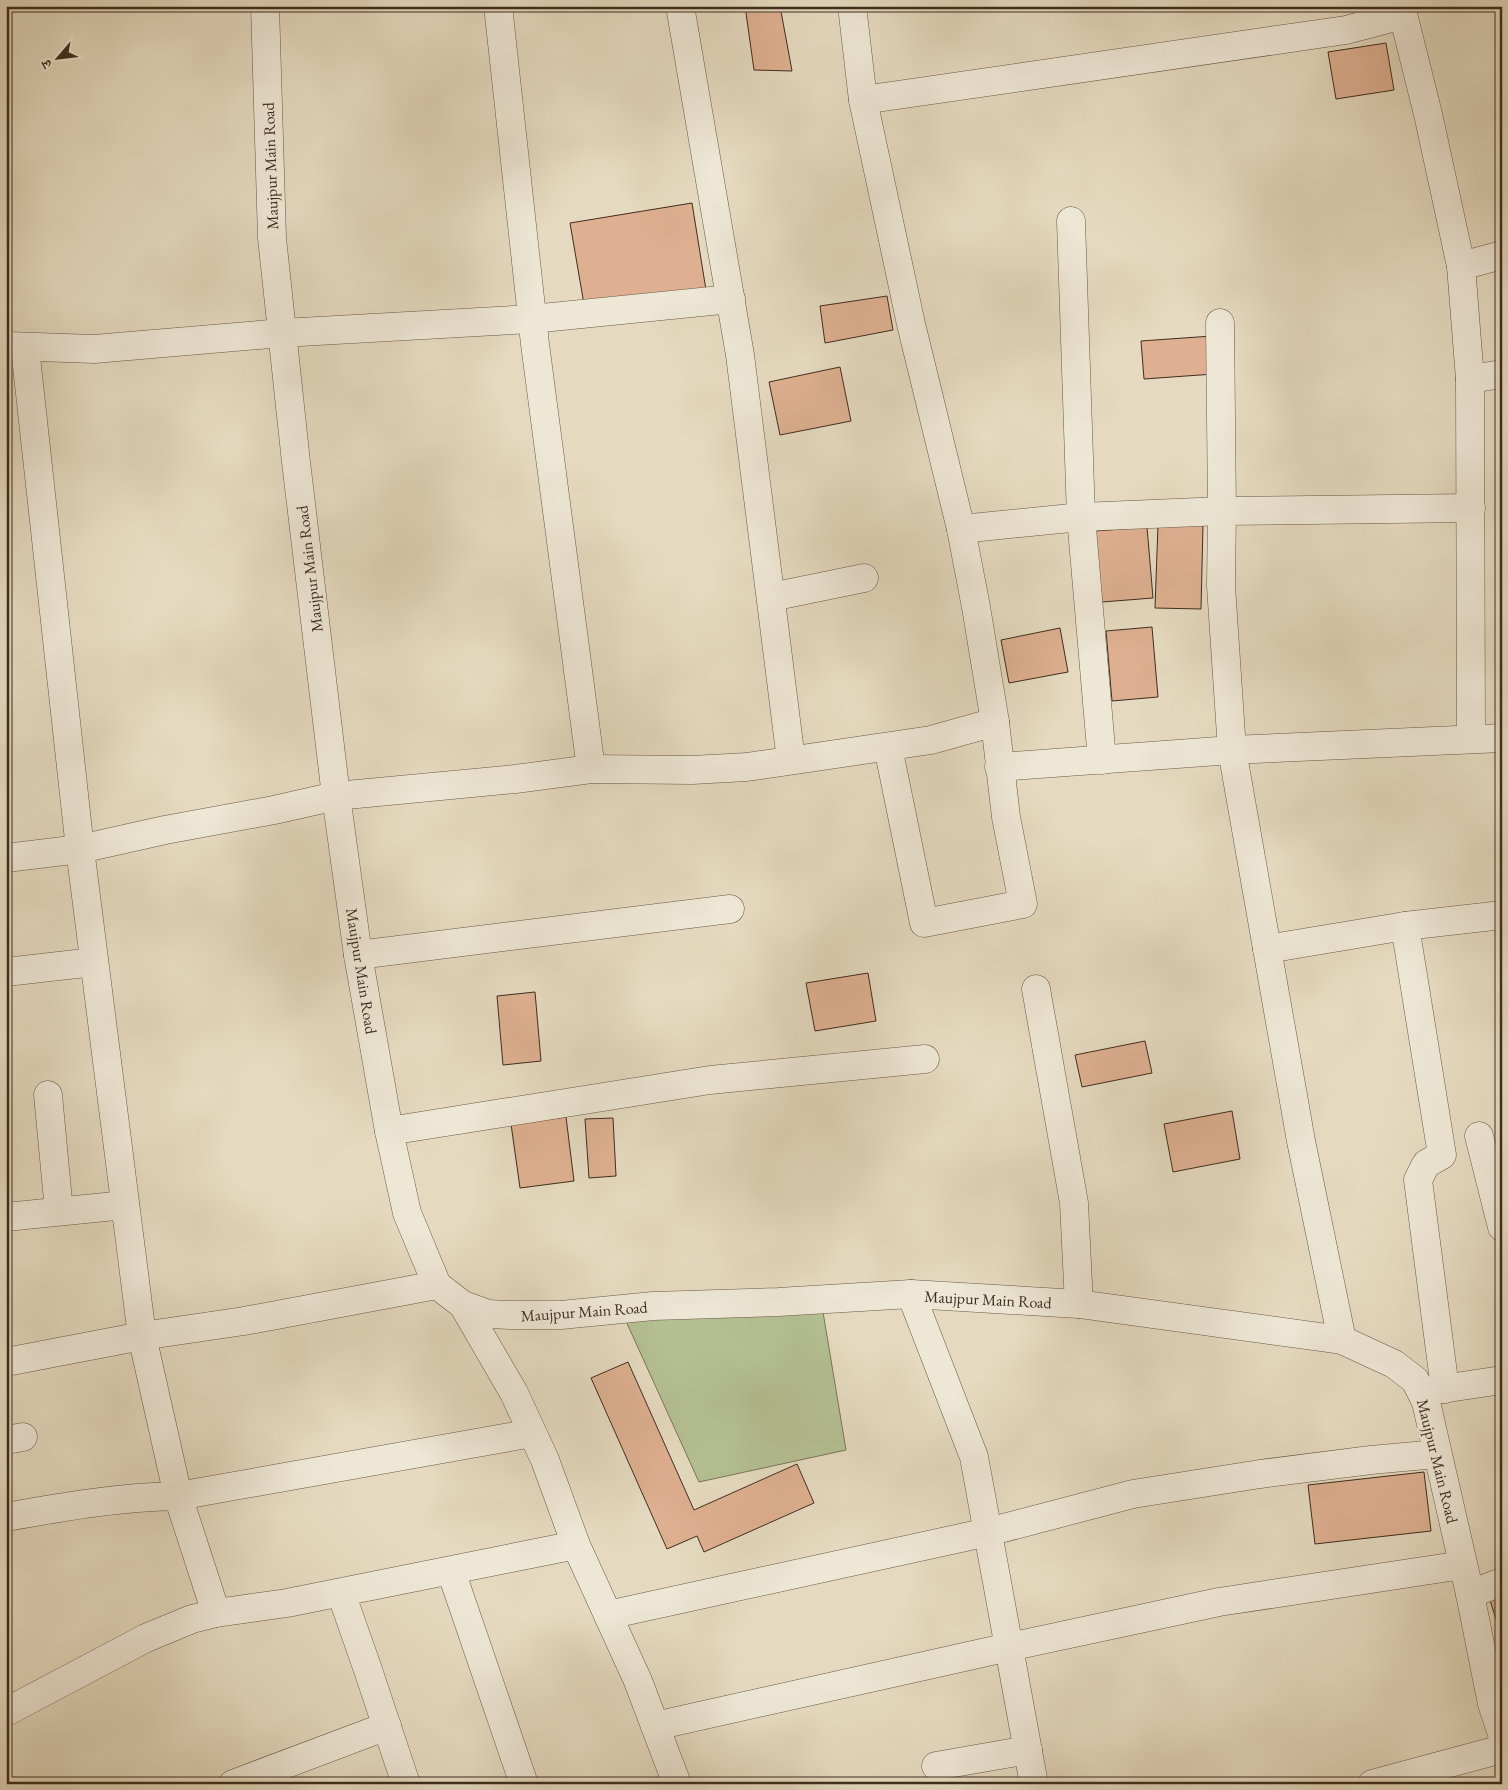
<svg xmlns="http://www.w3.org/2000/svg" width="1508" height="1790" viewBox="0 0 1508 1790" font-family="'EB Garamond','Noto Serif Devanagari',serif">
<rect width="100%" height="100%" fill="#e5dac0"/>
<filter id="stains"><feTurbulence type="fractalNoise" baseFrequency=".004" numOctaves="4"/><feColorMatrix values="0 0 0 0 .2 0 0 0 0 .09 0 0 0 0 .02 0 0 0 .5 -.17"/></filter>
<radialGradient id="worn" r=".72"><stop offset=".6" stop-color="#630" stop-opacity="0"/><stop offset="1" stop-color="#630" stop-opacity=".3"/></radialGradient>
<path fill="#b4c093" stroke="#797658" d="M 822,1306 L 846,1450 L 699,1482 L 620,1308 Z"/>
<g fill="#deb091" stroke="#3e2d1e">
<path d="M 745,6 L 780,6 L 792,71 L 754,70 Z"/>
<path d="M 1386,43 L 1394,90 L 1336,99 L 1328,52 Z"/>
<path d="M 692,203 L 706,290 L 585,310 L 570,223 Z"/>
<path d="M 887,296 L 893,330 L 825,343 L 820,306 Z"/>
<path d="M 1212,336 L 1214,374 L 1144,379 L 1141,341 Z"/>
<path d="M 840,367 L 851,421 L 780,435 L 769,382 Z"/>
<path d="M 1158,524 L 1203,525 L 1201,609 L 1155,608 Z"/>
<path d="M 1147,527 L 1153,598 L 1102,602 L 1095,531 Z"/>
<path d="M 1152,627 L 1158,697 L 1112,701 L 1106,631 Z"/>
<path d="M 1060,628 L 1068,672 L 1009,683 L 1001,640 Z"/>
<path d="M 868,973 L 876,1021 L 815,1031 L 806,983 Z"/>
<path d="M 535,992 L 541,1061 L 503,1065 L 497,996 Z"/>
<path d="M 1145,1041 L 1152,1073 L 1082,1087 L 1075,1055 Z"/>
<path d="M 1232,1111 L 1240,1159 L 1173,1172 L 1164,1124 Z"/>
<path d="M 566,1117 L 574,1181 L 520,1188 L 511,1124 Z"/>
<path d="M 613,1118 L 616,1176 L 589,1178 L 585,1119 Z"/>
<path d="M 628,1362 L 694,1510 L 797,1464 L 814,1503 L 704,1552 L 697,1536 L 667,1549 L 591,1378 Z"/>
<path d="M 1424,1472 L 1431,1531 L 1315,1544 L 1308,1485 Z"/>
<path d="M 1502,1590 L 1502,1638 L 1488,1594 Z"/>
</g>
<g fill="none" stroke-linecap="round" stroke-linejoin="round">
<g stroke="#685846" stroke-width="29">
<g id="minor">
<path d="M 498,6 L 535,344 L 591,769"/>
<path d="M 680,6 L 740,355 L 791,760"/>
<path d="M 852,6 L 863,100 L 911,324 L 961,529 L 976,607 L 995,722 L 1006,817 L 1023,904 L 924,923 L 888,747"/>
<path d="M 1401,6 L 1428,114 L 1461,266 L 1470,379 L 1471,739"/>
<path d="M 863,100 L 1346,30 L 1403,15"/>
<path d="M 1071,221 L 1081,517 L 1102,760"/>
<path d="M 1461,266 L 1502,255"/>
<path d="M 1220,323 L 1222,511 L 1221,586 L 1232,750 L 1301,1141 L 1342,1340"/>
<path d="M 8,346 L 94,349 L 282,333 L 532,319 L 731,299"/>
<path d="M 25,348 L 80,849 L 142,1336 L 178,1496 L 216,1613"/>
<path d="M 1470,379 L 1502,374"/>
<path d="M 961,529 L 1081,517 L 1222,511 L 1471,508"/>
<path d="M 771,597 L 864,578"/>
<path d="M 999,767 L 1232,750 L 1502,738"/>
<path d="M 6,858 L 80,849 L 165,830 L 274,810 L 336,796 L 515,779 L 591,769 L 692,770 L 747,767 L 931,740 L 995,722"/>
<path d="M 1405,926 L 1442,1155 L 1426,1164 L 1418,1180 L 1445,1389"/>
<path d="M 1267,949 L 1405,926 L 1502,915"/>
<path d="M 358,955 L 730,909"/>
<path d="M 6,972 L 94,962"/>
<path d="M 1036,989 L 1074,1203 L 1079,1304"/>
<path d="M 48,1095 L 59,1211"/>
<path d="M 389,1131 L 710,1080 L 925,1059"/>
<path d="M 1479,1136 L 1502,1227"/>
<path d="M 6,1217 L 125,1205"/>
<path d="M 911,1294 L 974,1457 L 1034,1784"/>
<path d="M 463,1305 L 514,1393 L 545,1460 L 576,1545 L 638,1681 L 677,1784"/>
<path d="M 6,1362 L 142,1336 L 244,1321 L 437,1285"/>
<path d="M 1428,1391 L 1502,1380"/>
<path d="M 6,1440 L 23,1437"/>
<path d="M 6,1517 C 63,1507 119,1497 178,1496 L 532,1433"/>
<path d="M 451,1571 L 524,1784"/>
<path d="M 341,1593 L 367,1667 L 406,1784"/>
<path d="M 1470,1594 L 1502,1582"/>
<path d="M 608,1615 L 988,1532 L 1133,1494 L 1260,1474 L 1371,1460 L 1437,1454"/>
<path d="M 6,1712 L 146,1638 L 192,1619 L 216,1613 L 287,1603 L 576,1545"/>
<path d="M 655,1726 L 1009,1647 L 1219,1602 L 1463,1565"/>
<path d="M 936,1766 L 1028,1750"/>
<path d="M 233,1784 L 387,1726"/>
<path d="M 1372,1784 L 1502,1749"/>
</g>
</g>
<g stroke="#685846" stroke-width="29">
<path id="tertiary" d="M 265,6 L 272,238 L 296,462 L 336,796 L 358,955 L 389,1131 L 407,1213 L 437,1285 L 463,1305 L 488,1314 L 510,1315 L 561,1315 L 653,1306 L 778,1302 L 911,1294 L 1079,1304 L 1342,1340 L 1394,1364 L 1415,1380 L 1426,1402 L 1470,1594 L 1492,1704 L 1502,1734"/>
</g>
<use href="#minor" stroke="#eee7d6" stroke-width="28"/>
<use href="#tertiary" stroke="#eee7d6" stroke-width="28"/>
</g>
<g text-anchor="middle" stroke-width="4.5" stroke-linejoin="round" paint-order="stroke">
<g font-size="16" fill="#3e2d1e" stroke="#eee7d6">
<text transform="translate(270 166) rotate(-92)" y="6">Maujpur Main Road</text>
<text transform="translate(309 569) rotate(-97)" y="6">Maujpur Main Road</text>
<text transform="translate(362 971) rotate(81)" y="6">Maujpur Main Road</text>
<text transform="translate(988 1299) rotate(3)" y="6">Maujpur Main Road</text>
<text transform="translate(584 1311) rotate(-4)" y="6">Maujpur Main Road</text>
<text transform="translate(1438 1461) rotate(76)" y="6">Maujpur Main Road</text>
</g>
</g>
<rect width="1508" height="1790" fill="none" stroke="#e5dac0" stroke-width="25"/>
<rect x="8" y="8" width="1493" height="1775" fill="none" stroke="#3e2d1e" stroke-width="2.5"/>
<rect x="12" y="12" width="1483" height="1765" fill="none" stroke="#3e2d1e"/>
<g transform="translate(58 58) rotate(242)" stroke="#eee7d6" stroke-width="4" paint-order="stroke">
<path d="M0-4L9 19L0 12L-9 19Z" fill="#3e2d1e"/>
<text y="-8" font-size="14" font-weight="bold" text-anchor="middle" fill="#3e2d1e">उ</text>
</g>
<rect width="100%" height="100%" filter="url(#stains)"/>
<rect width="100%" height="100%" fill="url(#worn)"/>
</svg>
